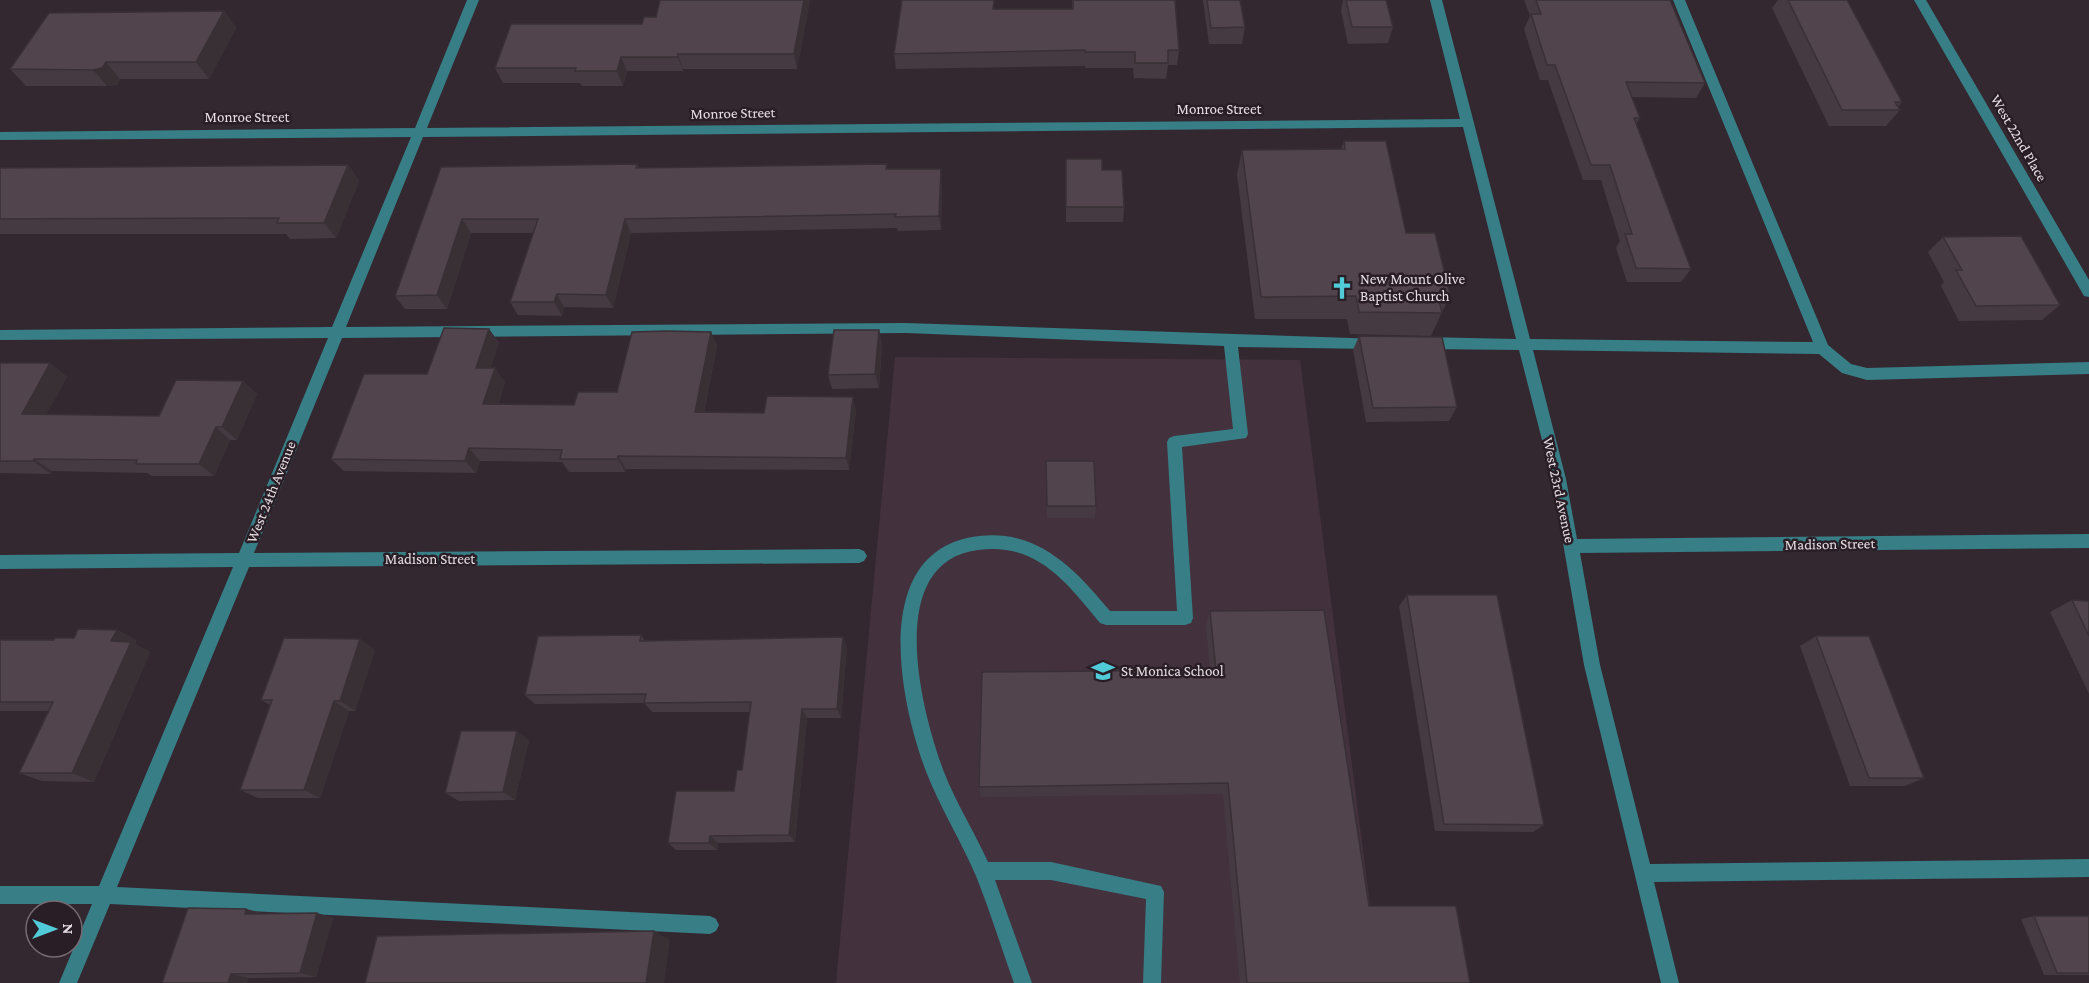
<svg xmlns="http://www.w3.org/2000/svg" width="2089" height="983" viewBox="0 0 2089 983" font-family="'Crimson Pro',serif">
<rect width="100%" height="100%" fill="#342830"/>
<path fill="#43323d" d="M 895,357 L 1300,360 L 1380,983 L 836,983 Z"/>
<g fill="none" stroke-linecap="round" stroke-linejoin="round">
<g fill="#377e86" fill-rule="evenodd">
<path d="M 467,0 L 479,0 L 427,128 L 1460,119 L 1430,0 L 1442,0 L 1530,339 L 1813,342 L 1673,0 L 1685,0 L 1828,345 L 1851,364 L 1867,368 L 2089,362 L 2089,374 L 1867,380 L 1842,373 L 1819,354 L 1533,350 L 1566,479 L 1577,539 L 2089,534 L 2089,548 L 1580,553 L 1600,665 L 1650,864 L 2089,859 L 2089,877 L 1654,882 L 1679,983 L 1661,983 L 1584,665 L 1552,479 L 1519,350 L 1423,349 L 1416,343 L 1423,337 L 1516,339 L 1463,127 L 423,137 L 346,327 L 906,323 L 1380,339 L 1382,343 L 1380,347 L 1375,349 L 1238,347 L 1248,434 L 1246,438 L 1182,447 L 1193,618 L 1191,623 L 1185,625 L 1106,625 L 1100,623 C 1067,583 1037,542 978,550 C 882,562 922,714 944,772 C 956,803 974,831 988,862 L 1051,862 L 1161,886 L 1164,892 L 1161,983 L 1143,983 L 1146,899 L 1051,880 L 995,880 L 1032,983 L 1014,983 C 1001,947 990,911 976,876 C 961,841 941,809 927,774 C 900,704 867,549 979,536 C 1038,529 1075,569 1110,611 L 1177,611 L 1167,442 L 1169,438 L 1174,436 L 1233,429 L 1224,346 L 906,333 L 342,338 L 254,553 L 859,549 L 864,551 L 867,556 L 864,561 L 859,563 L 249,567 L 117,887 L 710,916 L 716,919 L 719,925 L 716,931 L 710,934 L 110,904 L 77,983 L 59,983 L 92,904 L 0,904 L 0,886 L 99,886 L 233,567 L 0,569 L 0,555 L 239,553 L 328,338 L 0,340 L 0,330 L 332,327 L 411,137 L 0,140 L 0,132 L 415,128 Z"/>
<path d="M 1914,0 L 1926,0 L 2089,280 L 2089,297 L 2084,296 Z"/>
</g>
</g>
<g fill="#463a42">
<path d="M 810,0 L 797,69 L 683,69 L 683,71 L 627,71 L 623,86 L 582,86 L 580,83 L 503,83 L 495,68 L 642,24 L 656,17 Z"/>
<path d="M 1072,0 L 1175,0 L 1179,50 L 1177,65 L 1168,65 L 1166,79 L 1134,78 L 1133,68 L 1085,68 L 1085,66 L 896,69 L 894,54 L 995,9 L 1072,9 Z"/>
<path d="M 1203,0 L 1240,0 L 1245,27 L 1242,44 L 1209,44 Z"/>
<path d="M 1343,0 L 1386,0 L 1393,27 L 1388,43 L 1348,44 L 1341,11 Z"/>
<path d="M 1524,0 L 1670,0 L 1705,83 L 1696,98 L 1632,97 L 1640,118 L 1636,124 L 1691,269 L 1681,282 L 1627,282 L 1616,248 L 1620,241 L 1601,180 L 1583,180 L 1548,80 L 1540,80 L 1524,29 L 1530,16 Z"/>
<path d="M 1778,0 L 1847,0 L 1902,102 L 1898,107 L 1900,110 L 1886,126 L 1829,126 L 1772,8 Z"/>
<path d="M 224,11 L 236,28 L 209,79 L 120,79 L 117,85 L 107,86 L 26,86 L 10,69 Z"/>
<path d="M 1344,141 L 1406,233 L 1450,295 L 1431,336 L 1350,334 L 1347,319 L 1255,319 L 1237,174 L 1242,150 L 1341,149 Z"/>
<path d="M 1066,159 L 1102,170 L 1124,207 L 1123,222 L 1066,222 Z"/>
<path d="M 637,164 L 639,168 L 888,169 L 942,183 L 941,230 L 898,231 L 897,228 L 631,233 L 613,308 L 564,307 L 562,316 L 518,315 L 510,302 L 533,233 L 471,233 L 447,309 L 405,309 L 395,296 L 441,167 Z"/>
<path d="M 348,165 L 359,181 L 336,238 L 290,239 L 286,234 L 0,234 L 0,168 Z"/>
<path d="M 1943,237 L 2060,305 L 2042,320 L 1959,321 L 1941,286 L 1944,282 L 1928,252 Z"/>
<path d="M 489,329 L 499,343 L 490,368 L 505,382 L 498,405 L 574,405 L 617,392 L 717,345 L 704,412 L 764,413 L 856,410 L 849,470 L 626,469 L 625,472 L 569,472 L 562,462 L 480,461 L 476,473 L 344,471 L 331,459 L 427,374 Z"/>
<path d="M 879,330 L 882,345 L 879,388 L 832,389 L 828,375 Z"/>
<path d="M 1359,336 L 1457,407 L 1449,421 L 1366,422 L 1353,350 Z"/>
<path d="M 0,363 L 50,363 L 67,377 L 46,414 L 159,416 L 243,381 L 257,394 L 237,440 L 230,440 L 214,476 L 152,476 L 147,473 L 52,471 L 51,474 L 0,473 Z"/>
<path d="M 1046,461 L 1096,506 L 1095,518 L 1047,518 Z"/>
<path d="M 1407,595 L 1544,825 L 1533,832 L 1435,831 L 1399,606 Z"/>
<path d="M 2072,600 L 2089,601 L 2089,694 L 2050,612 Z"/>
<path d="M 1210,611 L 1369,906 L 1470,983 L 1240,983 L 1223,794 L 981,797 L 979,787 L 1210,670 L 1206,626 Z"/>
<path d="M 117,630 L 136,640 L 135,644 L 150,652 L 94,782 L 42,781 L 19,773 L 48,711 L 0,711 L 0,640 L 54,640 L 74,638 Z"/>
<path d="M 641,635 L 645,641 L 843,637 L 847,647 L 841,718 L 807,718 L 795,842 L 718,843 L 717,850 L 676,850 L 668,843 L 734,791 L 742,770 L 750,712 L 652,712 L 644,703 L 535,704 L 525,695 Z"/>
<path d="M 1816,636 L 1924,778 L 1905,786 L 1850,786 L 1800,646 Z"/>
<path d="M 375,650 L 355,711 L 349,711 L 320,798 L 258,798 L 240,790 L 270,705 L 261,700 Z"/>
<path d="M 529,740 L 515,800 L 459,801 L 445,793 Z"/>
<path d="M 246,909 L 262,913 L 317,913 L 333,918 L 316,977 L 249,978 L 162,983 Z"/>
<path d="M 2089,915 L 2089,975 L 2044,975 L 2021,919 L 2034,916 L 2087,916 Z"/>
</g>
<g fill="#393036">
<path d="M 804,0 L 810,0 L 797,69 L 794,54 Z"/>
<path d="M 224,11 L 236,28 L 209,79 L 196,62 Z"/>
<path d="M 678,54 L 683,69 L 683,71 L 678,57 Z"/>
<path d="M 621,57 L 627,71 L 623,86 L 617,71 Z"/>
<path d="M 106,62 L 120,79 L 117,85 L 107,86 L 93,70 Z"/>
<path d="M 348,165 L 359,181 L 336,238 L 324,223 Z"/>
<path d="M 941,169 L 942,183 L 941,230 L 939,216 Z"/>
<path d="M 462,219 L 471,233 L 447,309 L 437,295 Z"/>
<path d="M 625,219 L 631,233 L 613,308 L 606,295 Z"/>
<path d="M 557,294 L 564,307 L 562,316 L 554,302 Z"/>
<path d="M 489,329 L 499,343 L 486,381 L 476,368 Z"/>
<path d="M 879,330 L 882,345 L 879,388 L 875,374 Z"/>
<path d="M 711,332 L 717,345 L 701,425 L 695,412 Z"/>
<path d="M 50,363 L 67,377 L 40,426 L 22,414 Z"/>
<path d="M 495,368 L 505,382 L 493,418 L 483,404 Z"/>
<path d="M 243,381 L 257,394 L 237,440 L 222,427 Z"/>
<path d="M 853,397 L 856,410 L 849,470 L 846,458 Z"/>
<path d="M 216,427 L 230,440 L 214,476 L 199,464 Z"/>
<path d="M 469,448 L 480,461 L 476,473 L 465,461 Z"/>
<path d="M 618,456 L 626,469 L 625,472 L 618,459 Z"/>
<path d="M 34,459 L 52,471 L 51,474 L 33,461 Z"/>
<path d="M 117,630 L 136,640 L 135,644 L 150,652 L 94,782 L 72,773 L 111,641 Z"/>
<path d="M 843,637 L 847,647 L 841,718 L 837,709 Z"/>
<path d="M 360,639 L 375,650 L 355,711 L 340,701 Z"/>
<path d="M 334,701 L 349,711 L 320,798 L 304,790 Z"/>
<path d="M 802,709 L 807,718 L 795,842 L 789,835 Z"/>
<path d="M 517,731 L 529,740 L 515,800 L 503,792 Z"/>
<path d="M 710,836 L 718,843 L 717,850 L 709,843 Z"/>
<path d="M 246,909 L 264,914 L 245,914 Z"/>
<path d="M 317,913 L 333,918 L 316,977 L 300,973 Z"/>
<path d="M 654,931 L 670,940 L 664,983 L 646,983 Z"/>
<path d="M 231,974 L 249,978 L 247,983 L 228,983 Z"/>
</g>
<g fill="#51444d" stroke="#393036" stroke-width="1.5">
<path d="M 660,0 L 804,0 L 794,54 L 678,54 L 678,57 L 621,57 L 617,71 L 575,71 L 576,68 L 495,68 L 511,24 L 642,24 L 644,17 L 656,17 Z"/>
<path d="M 902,0 L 994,0 L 993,9 L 1073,9 L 1073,0 L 1175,0 L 1179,50 L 1168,50 L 1168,63 L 1135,63 L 1135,52 L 1085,52 L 1085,50 L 894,54 Z"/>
<path d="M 1207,0 L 1240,0 L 1245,27 L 1211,28 Z"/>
<path d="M 1346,0 L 1386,0 L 1393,27 L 1352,27 Z"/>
<path d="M 1536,0 L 1670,0 L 1705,83 L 1626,82 L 1640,118 L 1634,118 L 1691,269 L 1636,268 L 1625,234 L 1632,234 L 1610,165 L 1591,165 L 1555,65 L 1547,65 L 1531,14 L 1541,14 Z"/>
<path d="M 1788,0 L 1847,0 L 1902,102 L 1895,102 L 1900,110 L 1842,110 Z"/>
<path d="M 224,11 L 196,62 L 106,62 L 102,68 L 93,70 L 10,69 L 49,13 Z"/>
<path d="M 1344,141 L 1386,141 L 1406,233 L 1435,233 L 1450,295 L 1438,296 L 1442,313 L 1359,312 L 1356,296 L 1261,297 L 1242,150 L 1345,149 Z"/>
<path d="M 1066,159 L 1102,159 L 1102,170 L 1122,170 L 1124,207 L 1066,207 Z"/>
<path d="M 637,164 L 636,168 L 887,164 L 886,169 L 941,169 L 939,216 L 895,217 L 896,214 L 625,219 L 606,295 L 557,294 L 554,302 L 510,302 L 538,219 L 462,219 L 437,295 L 395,296 L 441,167 Z"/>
<path d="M 348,165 L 324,223 L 277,223 L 279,218 L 0,219 L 0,168 Z"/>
<path d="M 2021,236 L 2060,305 L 1976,306 L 1956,270 L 1962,270 L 1943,237 Z"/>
<path d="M 444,328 L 489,329 L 476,368 L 495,368 L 483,404 L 574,405 L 578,392 L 617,392 L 632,332 L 666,331 L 711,332 L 695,412 L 764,413 L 767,396 L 853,397 L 846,458 L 618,456 L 618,459 L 560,459 L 562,450 L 469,448 L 465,461 L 331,459 L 364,374 L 427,374 Z"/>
<path d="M 834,330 L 879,330 L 875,374 L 828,375 Z"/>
<path d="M 1359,336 L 1442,337 L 1457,407 L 1373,408 Z"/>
<path d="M 0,363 L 50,363 L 22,414 L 159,416 L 176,380 L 243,381 L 222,427 L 216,427 L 199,464 L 136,464 L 137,460 L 34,459 L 33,461 L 0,461 Z"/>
<path d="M 1046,461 L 1094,461 L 1096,506 L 1047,506 Z"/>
<path d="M 1407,595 L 1497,595 L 1544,825 L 1444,824 Z"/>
<path d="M 2072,600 L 2089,601 L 2089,636 Z"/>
<path d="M 1324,610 L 1369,906 L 1456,906 L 1470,983 L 1247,983 L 1228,783 L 979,787 L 982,672 L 1216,670 L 1210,611 Z"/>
<path d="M 78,629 L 117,630 L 111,641 L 131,642 L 72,773 L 19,773 L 53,702 L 0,702 L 0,640 L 54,640 L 55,638 L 74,638 Z"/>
<path d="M 641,635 L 640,641 L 843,637 L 837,709 L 802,709 L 789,835 L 710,836 L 709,843 L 668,843 L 676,791 L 734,791 L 737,770 L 742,770 L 751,702 L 644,703 L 646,694 L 525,695 L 538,636 Z"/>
<path d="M 1816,636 L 1869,636 L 1924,778 L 1869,778 Z"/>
<path d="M 284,638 L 360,639 L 340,701 L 334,701 L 304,790 L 240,790 L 272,700 L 261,700 Z"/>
<path d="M 461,731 L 517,731 L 503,792 L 445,793 Z"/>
<path d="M 188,908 L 246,909 L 245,914 L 317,913 L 300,973 L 231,974 L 228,983 L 162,983 Z"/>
<path d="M 2034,916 L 2089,916 L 2089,973 L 2057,973 Z"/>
<path d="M 654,931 L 646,983 L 365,983 L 377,936 Z"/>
</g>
<defs>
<g id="church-bare" transform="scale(1.8)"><path d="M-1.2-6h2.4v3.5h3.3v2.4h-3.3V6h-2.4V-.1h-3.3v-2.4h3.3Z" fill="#52cbd9" stroke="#2a1e26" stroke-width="2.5" paint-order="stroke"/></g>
<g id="school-bare" transform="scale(1.8)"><path d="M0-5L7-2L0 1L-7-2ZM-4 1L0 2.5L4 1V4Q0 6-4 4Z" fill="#52cbd9" stroke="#2a1e26" stroke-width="2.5" paint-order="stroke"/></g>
</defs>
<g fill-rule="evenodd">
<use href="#church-bare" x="1342" y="288"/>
<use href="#school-bare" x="1103" y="671"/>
</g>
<g text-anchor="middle" stroke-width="5" stroke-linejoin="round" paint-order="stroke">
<g font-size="15" fill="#e6dee3" stroke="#2a1e26">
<text x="1219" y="114">Monroe Street</text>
<text transform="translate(733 113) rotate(-1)" y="5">Monroe Street</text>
<text x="247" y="122">Monroe Street</text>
<text transform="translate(2019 138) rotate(60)" y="5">West 22nd Place</text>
<text transform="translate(1559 490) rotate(78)" y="5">West 23rd Avenue</text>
<text transform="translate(271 492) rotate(-68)" y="5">West 24th Avenue</text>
<text transform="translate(1830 544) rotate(-1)" y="5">Madison Street</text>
<text x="430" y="564">Madison Street</text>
</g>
<g font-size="15" fill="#e6dee3" stroke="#2a1e26" text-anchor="start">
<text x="1360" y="284">New Mount Olive<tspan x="1360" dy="17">Baptist Church</tspan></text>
<text x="1121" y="676">St Monica School</text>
</g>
</g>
<g transform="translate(54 929) rotate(90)"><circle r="28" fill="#2a1e26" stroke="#756b72" stroke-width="1.5"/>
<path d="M0-4.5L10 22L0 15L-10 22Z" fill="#52cbd9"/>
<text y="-9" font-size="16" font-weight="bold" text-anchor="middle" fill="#e6dee3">N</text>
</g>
</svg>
